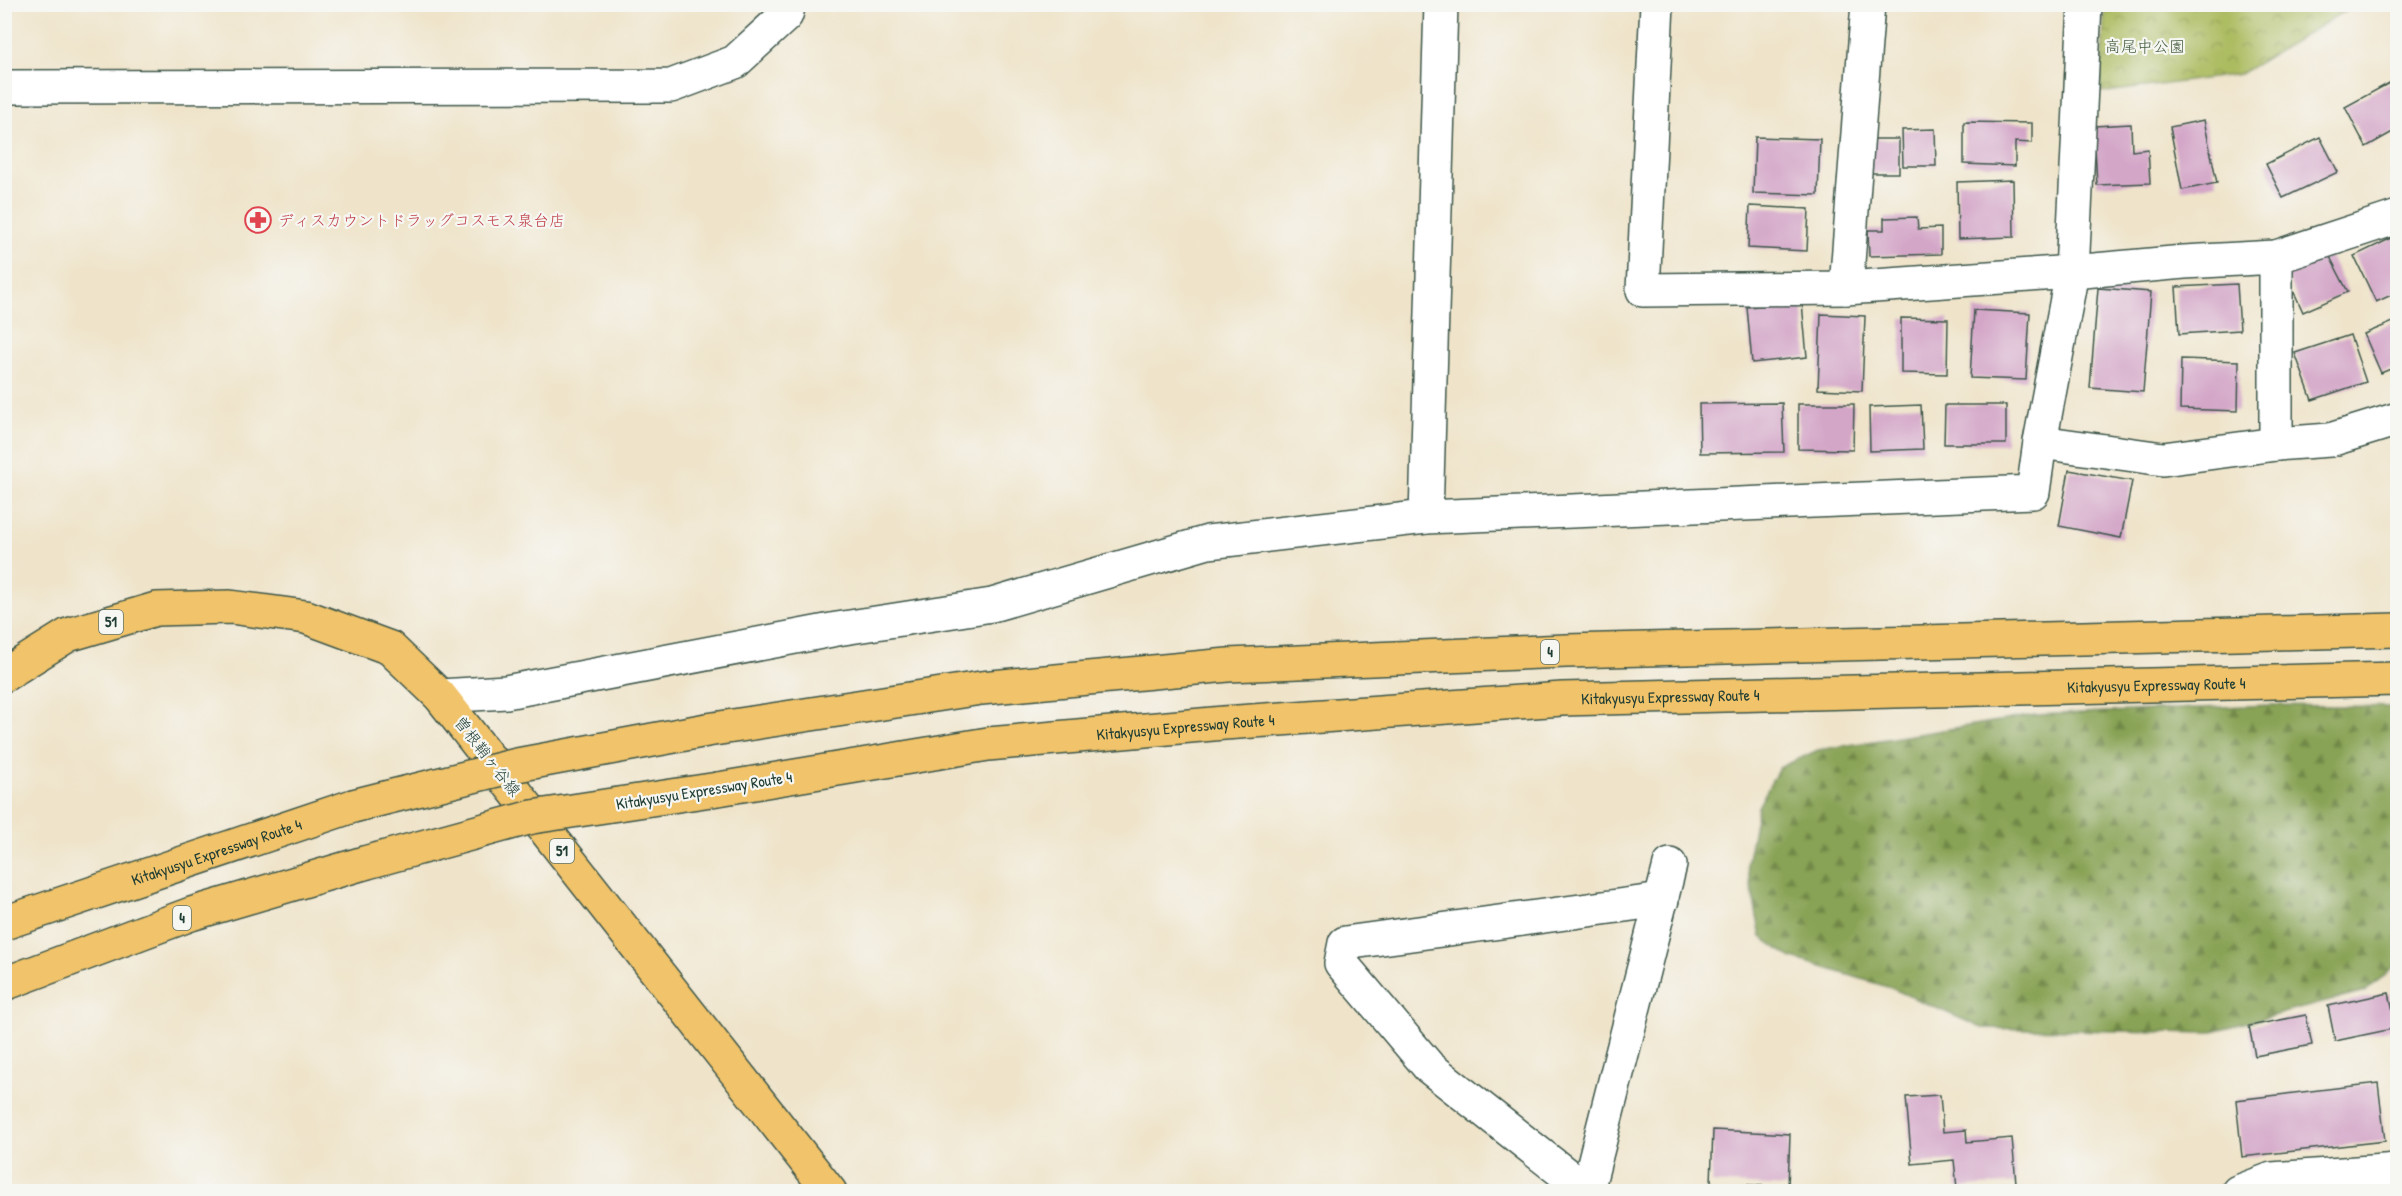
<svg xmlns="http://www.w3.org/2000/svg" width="2402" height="1196" viewBox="0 0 2402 1196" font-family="'Patrick Hand','Klee One',sans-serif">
<defs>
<pattern id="forest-firs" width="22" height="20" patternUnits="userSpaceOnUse" patternTransform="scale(1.5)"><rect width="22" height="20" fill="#88a355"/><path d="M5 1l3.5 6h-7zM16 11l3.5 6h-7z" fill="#6f8647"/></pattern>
<pattern id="park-crowns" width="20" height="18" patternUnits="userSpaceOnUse" patternTransform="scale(1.5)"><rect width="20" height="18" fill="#abbb5e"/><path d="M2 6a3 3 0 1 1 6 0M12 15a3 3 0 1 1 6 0" fill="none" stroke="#8b994e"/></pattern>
</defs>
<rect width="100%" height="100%" fill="#f6f6f2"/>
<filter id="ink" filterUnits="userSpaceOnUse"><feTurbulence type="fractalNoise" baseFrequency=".0167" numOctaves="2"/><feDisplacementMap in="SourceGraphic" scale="12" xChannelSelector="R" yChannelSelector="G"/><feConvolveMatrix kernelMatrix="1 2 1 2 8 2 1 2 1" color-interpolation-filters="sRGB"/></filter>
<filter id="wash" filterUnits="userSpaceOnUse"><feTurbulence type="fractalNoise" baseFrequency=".008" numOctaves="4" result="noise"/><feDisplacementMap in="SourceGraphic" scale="24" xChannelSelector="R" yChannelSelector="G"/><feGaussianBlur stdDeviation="1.35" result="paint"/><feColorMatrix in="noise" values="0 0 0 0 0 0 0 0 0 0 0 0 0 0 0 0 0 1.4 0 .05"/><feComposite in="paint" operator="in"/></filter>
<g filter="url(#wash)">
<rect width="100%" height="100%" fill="#efe4ca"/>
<path fill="url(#forest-firs)" stroke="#547044" stroke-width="1.5" d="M 2269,705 L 2397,707 L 2397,964 L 2365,992 L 2205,1033 L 1982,1028 L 1891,988 L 1790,957 L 1761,937 L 1747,864 L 1758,807 L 1779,768 L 1818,750 L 2036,715 Z"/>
<path fill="url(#park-crowns)" stroke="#657c49" stroke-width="1.5" d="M 2105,5 L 2105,4 L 2355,5 L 2240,74 L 2100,93 Z"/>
<g id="blocks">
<g fill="#d3a5c7">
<path d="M 2391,82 L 2398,94 L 2398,129 L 2366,147 L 2345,107 Z"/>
<path d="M 2204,120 L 2217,183 L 2182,190 L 2170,127 Z"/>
<path d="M 1964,122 L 2032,123 L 2032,143 L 2015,142 L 2015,166 L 1964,164 Z"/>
<path d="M 2131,124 L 2132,151 L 2148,149 L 2150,183 L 2097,185 L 2094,126 Z"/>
<path d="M 1935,129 L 1936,166 L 1903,166 L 1902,130 Z"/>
<path d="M 1755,137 L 1820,139 L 1818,195 L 1753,193 Z"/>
<path d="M 2320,137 L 2338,172 L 2283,198 L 2266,164 Z"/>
<rect x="1867" y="139" width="32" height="34"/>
<path d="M 2013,180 L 2014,237 L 1958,239 L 1957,182 Z"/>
<path d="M 1750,206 L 1809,209 L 1807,251 L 1748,248 Z"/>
<path d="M 1917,217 L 1918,229 L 1941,228 L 1941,254 L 1869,256 L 1868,230 L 1884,230 L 1884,218 Z"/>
<path d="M 2398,235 L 2398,292 L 2376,302 L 2354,256 Z"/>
<path d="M 2327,251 L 2348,292 L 2303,312 L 2285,272 Z"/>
<path d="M 2237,284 L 2240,330 L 2179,334 L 2176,287 Z"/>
<path d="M 2098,288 L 2151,292 L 2143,392 L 2090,388 Z"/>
<path d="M 1802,303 L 1807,357 L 1752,363 L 1747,307 Z"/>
<path d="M 1974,310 L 2030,313 L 2026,380 L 1970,378 Z"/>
<path d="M 1821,314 L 1865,316 L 1862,391 L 1818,389 Z"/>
<path d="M 1901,318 L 1948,319 L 1947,374 L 1901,373 Z"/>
<path d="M 2398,320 L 2398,366 L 2381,373 L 2364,334 Z"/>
<path d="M 2350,335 L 2366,382 L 2312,400 L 2295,353 Z"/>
<path d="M 2181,359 L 2239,361 L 2238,411 L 2180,409 Z"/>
<path d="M 1782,403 L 1784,452 L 1700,453 L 1699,404 Z"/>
<path d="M 1798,404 L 1854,404 L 1853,450 L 1798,449 Z"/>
<path d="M 1921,405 L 1923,449 L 1870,451 L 1869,407 Z"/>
<path d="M 1945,405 L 2006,405 L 2006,444 L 1944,444 Z"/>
<path d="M 2069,470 L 2132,481 L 2121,538 L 2059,526 Z"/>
<path d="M 2389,993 L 2397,1028 L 2335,1041 L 2328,1006 Z"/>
<path d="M 2306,1015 L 2312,1045 L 2255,1056 L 2249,1026 Z"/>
<path d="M 2378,1083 L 2385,1141 L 2242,1157 L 2236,1100 Z"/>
<path d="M 1940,1095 L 1943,1132 L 1966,1130 L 1967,1142 L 2012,1138 L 2016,1183 L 1957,1188 L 1954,1160 L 1912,1164 L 1906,1097 Z"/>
<path d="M 1713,1130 L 1790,1134 L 1788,1187 L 1711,1183 Z"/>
</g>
</g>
</g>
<g filter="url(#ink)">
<use href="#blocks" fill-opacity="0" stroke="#3e564a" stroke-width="1.5"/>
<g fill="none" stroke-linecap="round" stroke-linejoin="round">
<g stroke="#3e564a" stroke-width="36">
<g id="minor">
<path d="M 1657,4 L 1643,290 L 1846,288 L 2072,272 L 2184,262 L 2276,257 L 2398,217"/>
<path d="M 4,87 L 671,86 L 735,62 L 786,15 L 789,4"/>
<path d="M 2276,257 L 2276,444"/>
<path d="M 1846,288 L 1868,4"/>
<path d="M 2040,442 L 2163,459 L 2276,444 L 2330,440 L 2398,419"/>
<path d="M 1426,517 L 1441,4"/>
<path d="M 440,696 L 506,692 L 837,629 L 992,605 L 1208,542 L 1426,517 L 2033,492 L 2040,442 L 2072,272 L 2085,4"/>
<path d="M 1587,1191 L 1670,865"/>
<path d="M 1588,1192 L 1429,1067 L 1341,963 L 1345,943 L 1662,900"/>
<path d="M 2238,1192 L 2272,1179 L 2398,1170"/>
</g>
</g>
<g stroke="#3e564a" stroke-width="36">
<path id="major" d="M 4,675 L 68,635 L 156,609 L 230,607 L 306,617 L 390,648 L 440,696 L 830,1192"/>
</g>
<g stroke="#3e564a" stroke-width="36">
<g id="highway">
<path d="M 707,730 L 981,688 L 1228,665 L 1566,651 L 2398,630"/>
<path id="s1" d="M 718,789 L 988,744 L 1224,723 L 1562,699 L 2398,679"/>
<path id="s2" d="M 4,923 L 353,806"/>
<path d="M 4,984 L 191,914 L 364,863"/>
</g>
</g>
<use href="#minor" stroke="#fff" stroke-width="33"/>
<use href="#major" stroke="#f1c36a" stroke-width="33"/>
<use href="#highway" stroke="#f1c36a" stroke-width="33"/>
<g stroke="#3e564a" stroke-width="36" stroke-linecap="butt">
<g id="highway-bridge">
<path d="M 353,806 L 517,765 L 707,730"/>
<path d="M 364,863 L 532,817 L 718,789"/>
</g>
</g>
<use href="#highway-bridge" stroke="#f1c36a" stroke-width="33"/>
</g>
</g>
<defs>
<g id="pharmacy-ring" transform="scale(1.35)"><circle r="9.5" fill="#f6f6f2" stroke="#e0444e" stroke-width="1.5"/><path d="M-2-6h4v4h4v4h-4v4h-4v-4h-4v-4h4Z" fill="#e0444e"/></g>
</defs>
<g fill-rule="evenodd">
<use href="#pharmacy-ring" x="258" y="220"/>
</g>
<g text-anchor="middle" stroke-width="4.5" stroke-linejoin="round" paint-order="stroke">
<g fill="#f6f6f2" stroke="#60746d" stroke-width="1.5">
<rect x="99" y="610" width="24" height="24" rx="4.5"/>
<rect x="1541" y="640" width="18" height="24" rx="4.5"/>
<rect x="550" y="839" width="24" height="24" rx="4.5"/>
<rect x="173" y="906" width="18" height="24" rx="4.5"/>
</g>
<g font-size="15" font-weight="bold" fill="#1f3d34">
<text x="111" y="627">51</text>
<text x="1550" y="657">4</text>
<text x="562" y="856">51</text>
<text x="182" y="923">4</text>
</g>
<g font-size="16" fill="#425c3e" stroke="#f6f6f2">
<text x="2145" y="52">高尾中公園</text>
</g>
<g font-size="16" fill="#be3a42" stroke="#f6f6f2" text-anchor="start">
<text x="278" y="226">ディスカウントドラッグコスモス泉台店</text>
</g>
<g font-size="16" fill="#1f3d34" stroke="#f6f6f2">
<text dy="6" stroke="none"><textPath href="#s1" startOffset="1444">Kitakyusyu Expressway Route 4</textPath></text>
<text dy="6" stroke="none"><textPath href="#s1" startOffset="958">Kitakyusyu Expressway Route 4</textPath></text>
<text dy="6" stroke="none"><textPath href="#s1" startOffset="472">Kitakyusyu Expressway Route 4</textPath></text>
<text transform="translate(488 756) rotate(52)" y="6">曽根鞘ヶ谷線</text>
<text transform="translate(704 790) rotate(-9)" y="6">Kitakyusyu Expressway Route 4</text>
<text dy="6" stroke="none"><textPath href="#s2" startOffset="224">Kitakyusyu Expressway Route 4</textPath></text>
</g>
</g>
<rect width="2402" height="1196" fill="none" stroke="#f6f6f2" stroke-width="24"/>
</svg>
